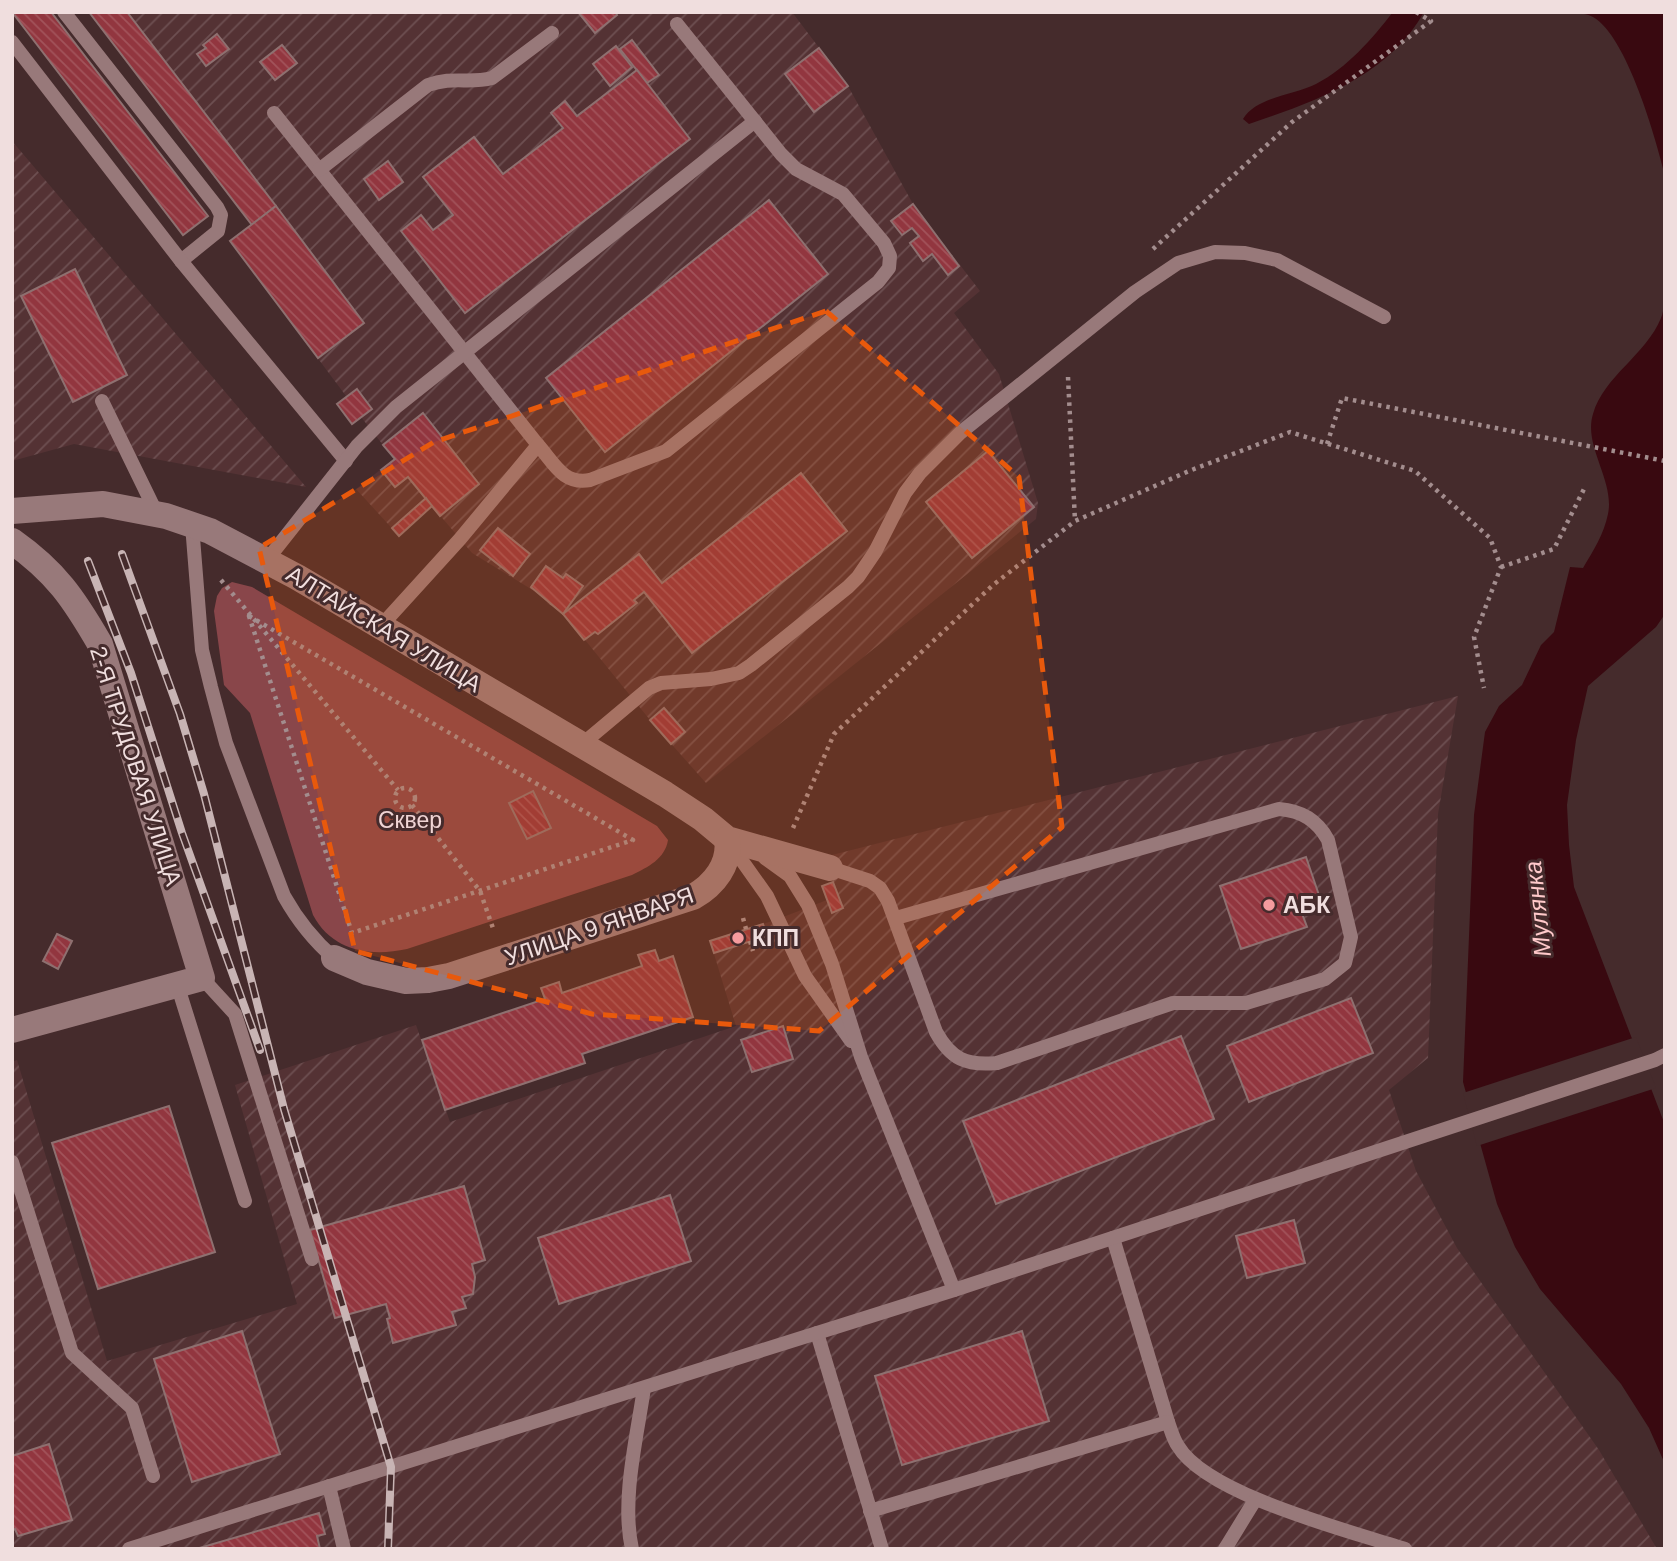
<svg xmlns="http://www.w3.org/2000/svg" width="1677" height="1561" viewBox="0 0 1677 1561" font-family="Arial,sans-serif">
<defs>
<pattern id="industrial-furrows" width="10" height="10" patternUnits="userSpaceOnUse" patternTransform="scale(1.75)"><rect width="10" height="10" fill="#543234"/><path d="M-1 1l2-2M0 10L10 0M9 11l2-2" fill="none" stroke="#6d4f51"/></pattern>
<pattern id="building-back-hatch" width="6" height="6" patternUnits="userSpaceOnUse" patternTransform="scale(1.75)"><rect width="6" height="6" fill="#92363f"/><path d="M-1 5l2 2M0 0l6 6M5-1l2 2" fill="none" stroke="#a2535a"/></pattern>
</defs>
<rect width="100%" height="100%" fill="#452b2c"/>
<g fill="url(#industrial-furrows)">
<path d="M 127,12 L 792,12 L 848,86 L 913,204 L 980,291 L 954,313 L 999,374 L 1038,503 L 1036,519 L 706,783 L 650,720 L 564,614 L 547,603 L 549,600 L 472,553 L 432,506 L 399,536 L 356,489 L 394,459 L 361,417 L 352,424 L 337,404 L 346,396 L 230,241 L 275,206 Z"/>
<path d="M 12,141 L 306,487 L 74,444 L 12,461 Z"/>
<path d="M 1458,696 L 1438,814 L 1428,1058 L 1389,1090 L 1416,1171 L 1457,1248 L 1599,1450 L 1657,1549 L 12,1549 L 12,1062 L 17,1060 L 107,1361 L 297,1304 L 235,1085 L 416,1025 L 450,1122 L 736,1026 L 710,941 L 778,919 L 827,900 L 822,886 L 833,882 L 828,856 Z"/>
</g>
<path fill="#89464a" d="M 232,582 L 252,587 L 657,826 L 668,840 C 665,859 648,867 632,875 L 407,949 C 370,957 332,951 313,915 L 250,713 L 224,685 L 214,611 L 217,596 L 222,588 Z"/>
<g fill="#390910">
<path d="M 1393,12 L 1424,12 C 1389,76 1314,102 1249,124 L 1243,119 C 1256,97 1294,95 1316,84 C 1347,68 1372,39 1393,12 Z"/>
<path d="M 1571,12 L 1665,12 L 1665,176 C 1656,139 1627,36 1593,17 C 1588,14 1578,13 1571,12 Z"/>
<path d="M 1665,286 L 1665,614 L 1656,627 L 1588,686 L 1576,740 L 1567,805 L 1569,845 L 1574,887 L 1665,1125 L 1665,1464 L 1649,1428 L 1621,1384 L 1540,1289 L 1515,1247 L 1497,1204 L 1463,1082 L 1474,815 L 1485,732 L 1499,706 L 1522,685 L 1541,645 L 1554,632 L 1570,567 L 1583,568 C 1593,551 1604,534 1608,514 C 1615,481 1583,446 1593,414 C 1604,376 1646,355 1661,318 C 1665,309 1664,296 1665,286 Z"/>
</g>
<path fill="#452b2c" d="M 1636,1037 L 1656,1088 L 1477,1146 L 1463,1093 Z"/>
<g fill="url(#building-back-hatch)" stroke="#8e7070" stroke-width="2">
<path d="M 12,12 L 51,12 L 208,216 L 183,235 Z"/>
<path d="M 89,12 L 127,12 L 276,206 L 252,225 Z"/>
<path d="M 578,12 L 615,12 L 617,15 L 595,33 Z"/>
<path d="M 217,34 L 229,49 L 206,66 L 197,54 L 206,48 L 203,45 Z"/>
<path d="M 632,40 L 659,75 L 647,83 L 620,49 Z"/>
<path d="M 282,45 L 297,63 L 275,80 L 260,62 Z"/>
<path d="M 616,46 L 632,67 L 610,86 L 593,64 Z"/>
<path d="M 819,48 L 848,86 L 814,112 L 785,74 Z"/>
<path d="M 637,70 L 690,139 L 465,313 L 401,231 L 421,215 L 433,230 L 453,215 L 423,177 L 474,137 L 503,174 L 563,128 L 551,113 L 565,101 L 577,116 Z"/>
<path d="M 388,161 L 403,182 L 379,200 L 364,179 Z"/>
<path d="M 769,200 L 828,274 L 605,452 L 546,378 Z"/>
<path d="M 913,204 L 959,266 L 948,275 L 932,254 L 923,261 L 910,243 L 919,236 L 912,228 L 902,235 L 891,221 Z"/>
<path d="M 276,206 L 364,323 L 318,358 L 230,241 Z"/>
<path d="M 75,269 L 127,375 L 73,402 L 21,296 Z"/>
<path d="M 357,389 L 372,409 L 352,424 L 337,404 Z"/>
<path d="M 423,413 L 479,484 L 440,516 L 408,477 L 395,487 L 381,470 L 395,459 L 383,445 Z"/>
<path d="M 988,451 L 1034,507 L 972,558 L 926,502 Z"/>
<path d="M 801,473 L 847,531 L 692,653 L 644,592 L 634,600 L 637,603 L 598,634 L 595,632 L 584,640 L 563,614 L 639,554 L 662,583 Z"/>
<path d="M 426,498 L 432,506 L 399,536 L 392,528 Z"/>
<path d="M 498,528 L 530,554 L 513,576 L 480,550 Z"/>
<path d="M 546,566 L 563,578 L 566,574 L 583,586 L 563,614 L 531,587 Z"/>
<path d="M 664,708 L 685,732 L 671,744 L 650,720 Z"/>
<path d="M 533,791 L 551,828 L 527,839 L 509,803 Z"/>
<path d="M 1306,857 L 1321,901 L 1300,908 L 1307,927 L 1241,949 L 1220,886 Z"/>
<path d="M 833,882 L 843,908 L 832,913 L 822,886 Z"/>
<path d="M 763,924 L 767,936 L 714,953 L 710,941 Z"/>
<path d="M 57,934 L 72,941 L 58,969 L 43,961 Z"/>
<path d="M 655,950 L 659,961 L 673,956 L 693,1017 L 582,1054 L 585,1063 L 445,1110 L 422,1040 L 545,999 L 541,988 L 559,982 L 562,993 L 642,966 L 638,955 Z"/>
<path d="M 1351,998 L 1373,1053 L 1249,1102 L 1227,1046 Z"/>
<path d="M 783,1026 L 793,1059 L 752,1072 L 741,1040 Z"/>
<path d="M 1181,1036 L 1214,1119 L 996,1204 L 963,1121 Z"/>
<path d="M 169,1106 L 215,1252 L 98,1289 L 52,1143 Z"/>
<path d="M 464,1186 L 485,1260 L 472,1264 L 475,1277 L 473,1294 L 462,1297 L 466,1308 L 452,1312 L 456,1325 L 393,1343 L 387,1319 L 390,1318 L 386,1304 L 335,1318 L 310,1230 Z"/>
<path d="M 670,1195 L 691,1261 L 559,1304 L 538,1238 Z"/>
<path d="M 1294,1220 L 1305,1263 L 1247,1278 L 1236,1236 Z"/>
<path d="M 242,1331 L 280,1454 L 192,1482 L 154,1359 Z"/>
<path d="M 1022,1331 L 1049,1421 L 902,1465 L 875,1376 Z"/>
<path d="M 49,1444 L 72,1520 L 18,1536 L 15,1529 L 12,1530 L 12,1456 Z"/>
<path d="M 319,1513 L 325,1534 L 317,1536 L 320,1549 L 196,1549 Z"/>
</g>
<g fill="none" stroke-linecap="round" stroke-linejoin="round">
<g stroke="#a38d8e" stroke-width="4.5" stroke-dasharray="3.5 5" stroke-linecap="butt">
<path d="M 1153,249 L 1292,122 L 1431,21 L 1416,12"/>
<path d="M 1068,377 L 1075,521"/>
<path d="M 1327,444 L 1342,398 L 1665,461"/>
<path d="M 1501,567 L 1554,549 L 1584,489"/>
<path d="M 221,580 L 398,790"/>
<path d="M 249,616 L 633,840 L 352,933 Z"/>
<circle cx="405" cy="798" r="10"/>
<path d="M 412,805 L 480,891 L 494,931"/>
<path d="M 793,828 L 834,734 L 993,585 L 1075,521 L 1189,471 L 1290,432 L 1415,471 L 1490,538 L 1501,567 L 1474,637 L 1484,688"/>
<path d="M 743,918 L 746,929"/>
<path d="M 750,941 L 753,951"/>
</g>
<g stroke="#98797a" stroke-width="14">
<path d="M 64,12 L 217,207 L 221,215 L 218,231 L 181,261"/>
<path d="M 12,42 L 181,261 L 346,461"/>
<path d="M 274,113 L 538,445"/>
<path d="M 319,170 L 428,85 C 453,76 469,84 492,78 L 552,33"/>
<path d="M 102,401 L 157,514"/>
<path d="M 192,525 L 202,650 L 211,687 L 226,743 L 284,896 C 298,921 313,940 334,958"/>
<path d="M 267,560 L 357,446 L 396,407 L 755,121"/>
<path d="M 380,627 L 460,539 L 538,445 C 554,463 563,485 590,480 L 666,451 L 878,282 L 889,268 L 890,256 L 884,243 L 843,194 L 796,169 L 781,154 L 677,24"/>
<path d="M 581,745 L 649,688 L 661,683 L 711,679 L 739,673 L 751,665 L 848,587 L 858,577 L 875,552 L 905,493 L 920,473 L 960,433 L 1135,292 L 1178,263 L 1215,252 L 1245,253 L 1277,260 L 1384,317"/>
<path d="M 728,841 L 767,896 L 805,976 L 851,1041"/>
<path d="M 765,858 L 790,876 L 808,905 L 832,964 L 861,1057 L 954,1290"/>
<path d="M 830,868 L 870,881 L 880,888 L 888,901 L 936,1032 C 951,1059 966,1066 997,1063 L 1173,1003 L 1246,1003 L 1325,979 L 1345,963 L 1351,937 L 1328,840 C 1317,820 1302,811 1279,809 L 896,918"/>
<path d="M 202,978 L 235,1014 L 312,1259"/>
<path d="M 177,984 L 245,1201"/>
<path d="M 12,1162 L 72,1353 L 132,1408 L 153,1476"/>
<path d="M 1113,1238 L 1168,1422 C 1171,1430 1173,1439 1178,1446 C 1207,1495 1350,1531 1405,1549"/>
<path d="M 817,1333 L 882,1549"/>
<path d="M 329,1486 L 344,1549"/>
<path d="M 870,1511 L 1168,1422"/>
<path d="M 129,1549 L 954,1290 L 1655,1060 L 1665,1055"/>
<path d="M 632,1549 C 621,1500 637,1437 644,1388"/>
<path d="M 1225,1549 L 1255,1500"/>
</g>
<g stroke="#98797a" stroke-width="26">
<path d="M 12,511 L 103,504 L 166,516 L 210,531 L 297,577 L 665,794 L 703,819 L 727,839 L 830,868"/>
<path d="M 12,541 C 56,572 74,599 100,644 L 202,978 L 12,1030"/>
<path d="M 334,958 L 367,972 L 406,981 L 428,980 L 449,976 L 693,897 C 714,885 731,864 727,839"/>
</g>
<g stroke="#c8b4b4" stroke-width="8">
<g id="rail">
<path d="M 122,554 L 180,714 L 204,794 L 284,1109 L 391,1467 L 388,1549"/>
<path d="M 88,561 L 131,673 L 182,833 L 260,1050"/>
</g>
</g>
<use href="#rail" stroke="#452b2c" stroke-width="5" stroke-dasharray="16" stroke-linecap="butt"/>
</g>
<path fill="#e8590c" fill-opacity="0.2" stroke="#e8590c" stroke-width="5" stroke-dasharray="14 9" stroke-linejoin="round" d="M 826,311 L 1019,477 L 1062,827 L 819,1031 L 592,1014 L 355,951 L 259,548 L 434,442 Z"/>
<g fill="#f59b9e" stroke="#452b2c" stroke-width="2.5">
<circle cx="1269" cy="905" r="7"/>
<circle cx="738" cy="938" r="7"/>
</g>
<g text-anchor="middle" stroke-width="6" stroke-linejoin="round" paint-order="stroke">
<g font-size="23" fill="#f0dede" stroke="#452b2c">
<text transform="translate(384 629) rotate(31)" y="8">АЛТАЙСКАЯ УЛИЦА</text>
<text transform="translate(136 766) rotate(72)" y="8">2-Я ТРУДОВАЯ УЛИЦА</text>
<text transform="translate(599 926) rotate(-19)" y="8">УЛИЦА 9 ЯНВАРЯ</text>
</g>
<g font-size="23" fill="#f0d4d4" stroke="#452b2c">
<text x="410" y="828">Сквер</text>
</g>
<g font-size="23" font-weight="bold" fill="#f0dede" stroke="#452b2c" text-anchor="start">
<text x="1283" y="913">АБК</text>
<text x="752" y="946">КПП</text>
</g>
<g font-size="24" font-style="italic" fill="#ffc9ca" stroke="#452b2c">
<text transform="translate(1538 909) rotate(-96)" y="8">Мулянка</text>
</g>
</g>
<rect width="1677" height="1561" fill="none" stroke="#f0dede" stroke-width="28"/>
</svg>
